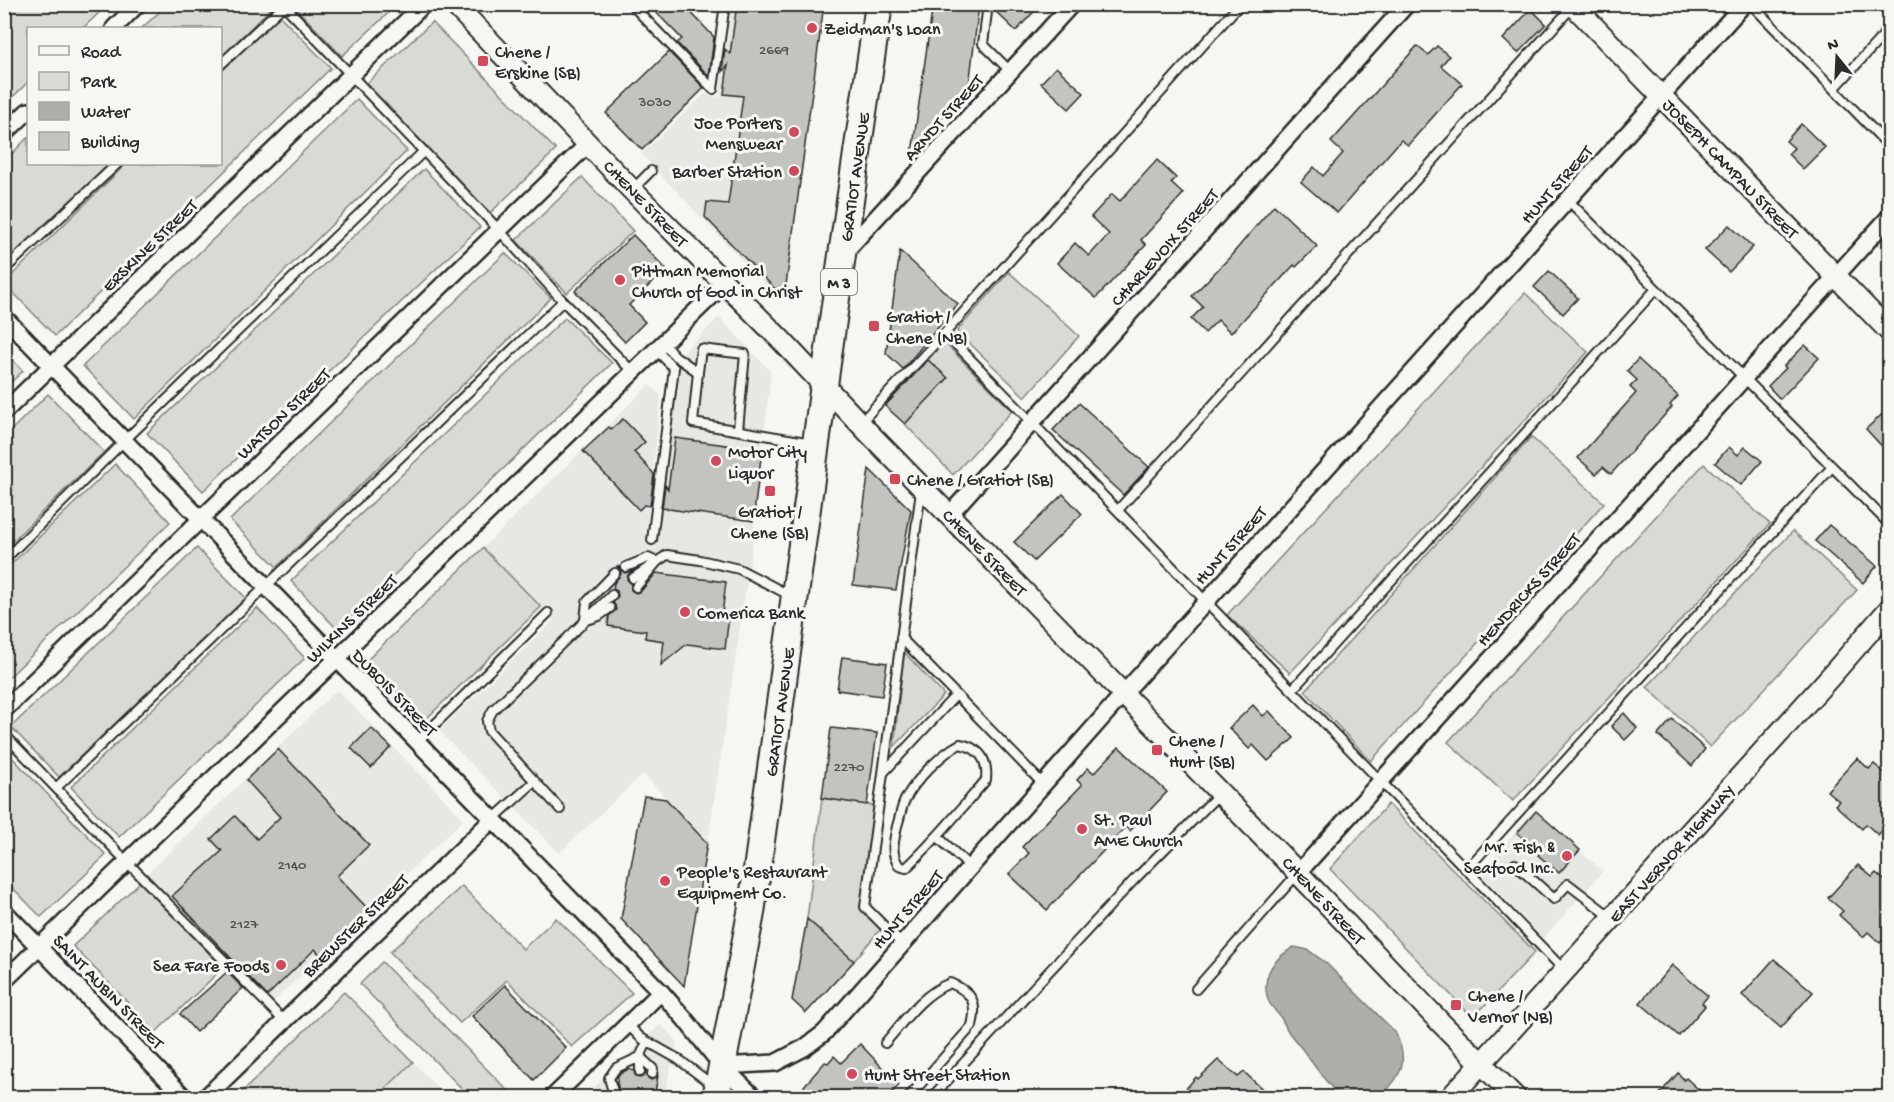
<svg xmlns="http://www.w3.org/2000/svg" width="1894" height="1102" viewBox="0 0 1894 1102" font-family="'Gochi Hand',sans-serif">
<rect width="100%" height="100%" fill="#f6f6f2"/>
<filter id="ink" filterUnits="userSpaceOnUse"><feTurbulence type="fractalNoise" baseFrequency=".0167" numOctaves="2"/><feDisplacementMap in="SourceGraphic" scale="12" xChannelSelector="R" yChannelSelector="G"/><feConvolveMatrix kernelMatrix="1 2 1 2 8 2 1 2 1" color-interpolation-filters="sRGB"/></filter>
<g filter="url(#ink)">
<g fill="#e7e7e3">
<path d="M 732,5 L 824,5 L 785,290 L 774,294 L 641,154 L 705,94 L 719,97 Z"/>
<path d="M 719,317 L 771,372 L 750,561 L 708,841 L 643,774 L 559,853 L 439,731 L 554,620 L 483,548 L 649,385 L 661,395 L 645,544 L 655,547 L 683,353 Z"/>
<path d="M 337,690 L 464,819 L 273,1002 L 147,874 Z"/>
<path d="M 1533,811 L 1603,871 L 1543,939 L 1480,873 Z"/>
<path d="M 660,1025 L 677,1041 L 664,1097 L 583,1098 Z"/>
<path d="M 413,1062 L 447,1097 L 377,1098 Z"/>
</g>
<g fill="#d9d9d5" stroke="#828280" stroke-width="1.5">
<path d="M 5,4 L 97,5 L 102,10 L 83,28 L 28,28 L 28,82 L 5,105 Z"/>
<path d="M 268,5 L 271,8 L 221,57 L 220,28 L 142,28 L 167,5 Z"/>
<path d="M 293,5 L 397,5 L 342,56 Z"/>
<path d="M 279,15 L 331,68 L 55,336 L 5,284 L 5,282 L 126,164 L 220,164 L 221,72 Z"/>
<path d="M 432,22 L 556,150 L 490,213 L 366,84 Z"/>
<path d="M 357,99 L 407,151 L 134,419 L 83,366 Z"/>
<path d="M 28,137 L 28,164 L 109,164 L 5,264 L 5,161 Z"/>
<path d="M 424,169 L 480,227 L 203,491 L 147,433 Z"/>
<path d="M 582,177 L 633,231 L 567,293 L 516,240 Z"/>
<path d="M 505,253 L 551,298 L 277,567 L 230,520 Z"/>
<path d="M 1009,272 L 1079,336 L 1025,397 L 957,331 Z"/>
<path d="M 1525,293 L 1588,352 L 1290,673 L 1227,615 Z"/>
<path d="M 565,318 L 612,363 L 338,630 L 291,581 Z"/>
<path d="M 944,342 L 1012,411 L 953,475 L 905,424 L 947,379 L 928,360 Z"/>
<path d="M 5,352 L 23,371 L 5,388 Z"/>
<path d="M 48,394 L 104,452 L 5,548 L 5,436 Z"/>
<path d="M 1531,437 L 1604,503 L 1371,761 L 1305,691 Z"/>
<path d="M 115,464 L 170,522 L 5,681 L 5,570 Z"/>
<path d="M 1704,464 L 1770,524 L 1513,801 L 1448,742 Z"/>
<path d="M 1793,531 L 1857,590 L 1710,747 L 1647,687 Z"/>
<path d="M 197,548 L 246,598 L 59,777 L 11,727 Z"/>
<path d="M 483,548 L 541,607 L 424,721 L 366,661 Z"/>
<path d="M 257,608 L 305,658 L 119,837 L 71,787 Z"/>
<path d="M 904,652 L 944,695 L 894,747 Z"/>
<path d="M 5,750 L 106,855 L 41,917 L 5,880 Z"/>
<path d="M 822,798 L 878,806 L 865,907 L 883,926 L 854,961 L 807,919 Z"/>
<path d="M 1388,804 L 1535,952 L 1473,1018 L 1330,869 Z"/>
<path d="M 140,882 L 223,968 L 156,1032 L 73,946 Z"/>
<path d="M 462,886 L 523,949 L 556,918 L 632,993 L 572,1047 L 507,980 L 460,1023 L 390,952 Z"/>
<path d="M 382,962 L 514,1097 L 470,1097 L 360,984 Z"/>
<path d="M 344,992 L 413,1062 L 377,1097 L 237,1097 Z"/>
</g>
<path fill="#aeaeab" stroke="#7a7a78" stroke-width="1.5" d="M 1294,947 L 1308,950 L 1326,963 L 1395,1032 C 1409,1061 1403,1075 1380,1097 L 1340,1097 C 1328,1084 1318,1071 1308,1057 C 1302,1048 1294,1040 1288,1031 C 1285,1026 1283,1020 1279,1015 C 1274,1009 1268,1004 1267,996 C 1262,973 1275,958 1294,947 Z"/>
<g fill="#c3c3c0" stroke="#2b2b2b" stroke-width="1.5">
<path d="M 648,4 L 683,4 L 714,37 L 709,76 L 677,43 L 682,39 Z"/>
<path d="M 737,4 L 824,4 L 786,285 L 775,289 L 705,217 L 707,202 L 728,204 L 743,96 L 724,94 L 728,65 L 722,72 L 725,49 L 730,54 Z"/>
<path d="M 933,4 L 979,4 L 969,86 L 912,153 Z"/>
<path d="M 994,4 L 1041,4 L 1016,31 L 993,9 Z"/>
<path d="M 1531,9 L 1546,24 L 1518,53 L 1503,39 Z"/>
<path d="M 1417,46 L 1428,55 L 1437,46 L 1449,56 L 1441,66 L 1462,84 L 1408,145 L 1401,140 L 1337,213 L 1301,182 L 1314,167 L 1323,176 L 1343,153 L 1331,142 Z"/>
<path d="M 669,52 L 704,88 L 642,150 L 606,113 Z"/>
<path d="M 1056,67 L 1084,93 L 1069,109 L 1041,83 Z"/>
<path d="M 1801,124 L 1825,147 L 1803,169 L 1788,154 L 1794,148 L 1786,141 Z"/>
<path d="M 1157,160 L 1176,178 L 1171,183 L 1183,194 L 1141,240 L 1146,245 L 1096,298 L 1057,263 L 1075,243 L 1089,256 L 1109,234 L 1091,217 L 1112,194 L 1120,201 Z"/>
<path d="M 1274,205 L 1317,246 L 1296,267 L 1294,265 L 1231,333 L 1218,320 L 1205,333 L 1191,319 L 1203,307 L 1192,296 L 1229,258 Z"/>
<path d="M 1729,225 L 1753,247 L 1729,272 L 1705,250 Z"/>
<path d="M 633,235 L 666,269 L 629,305 L 645,322 L 625,342 L 575,291 Z"/>
<path d="M 900,251 L 958,304 L 903,369 L 886,353 Z"/>
<path d="M 1549,271 L 1578,298 L 1563,314 L 1534,287 Z"/>
<path d="M 1805,345 L 1819,358 L 1780,399 L 1768,386 L 1786,368 L 1784,366 Z"/>
<path d="M 1638,359 L 1678,396 L 1670,405 L 1672,407 L 1611,474 L 1603,467 L 1596,474 L 1578,458 L 1636,393 L 1630,387 L 1637,380 L 1627,371 Z"/>
<path d="M 928,360 L 948,378 L 905,424 L 885,406 Z"/>
<path d="M 1079,403 L 1149,467 L 1123,495 L 1053,430 Z"/>
<path d="M 1890,407 L 1890,455 L 1866,429 Z"/>
<path d="M 623,419 L 645,442 L 634,452 L 654,474 L 650,506 L 644,505 L 639,510 L 583,451 L 609,427 L 611,429 Z"/>
<path d="M 675,438 L 762,450 L 753,521 L 662,508 L 665,485 L 668,489 Z"/>
<path d="M 1729,447 L 1738,455 L 1745,447 L 1762,461 L 1741,485 L 1715,463 Z"/>
<path d="M 869,469 L 911,510 L 896,590 L 853,585 Z"/>
<path d="M 1063,494 L 1082,514 L 1034,561 L 1014,542 Z"/>
<path d="M 1829,525 L 1877,566 L 1863,583 L 1815,541 Z"/>
<path d="M 616,566 L 620,567 L 621,570 L 625,573 L 634,570 L 628,575 L 627,579 L 631,584 L 631,590 L 636,593 L 641,591 L 656,573 L 726,582 L 722,615 L 729,616 L 725,649 L 687,644 L 661,665 L 664,641 L 645,638 L 646,631 L 608,626 L 609,616 L 616,610 L 615,605 L 613,603 L 618,596 L 617,591 L 613,589 L 614,583 L 621,574 L 620,569 Z"/>
<path d="M 842,657 L 887,663 L 882,696 L 837,690 Z"/>
<path d="M 1253,705 L 1263,716 L 1269,711 L 1294,738 L 1268,761 L 1253,745 L 1249,749 L 1229,728 Z"/>
<path d="M 1624,713 L 1637,728 L 1625,740 L 1611,726 Z"/>
<path d="M 1672,719 L 1705,749 L 1692,766 L 1658,735 Z"/>
<path d="M 371,728 L 391,747 L 371,768 L 351,748 Z"/>
<path d="M 831,728 L 877,733 L 867,805 L 822,798 Z"/>
<path d="M 1119,747 L 1167,792 L 1130,831 L 1126,827 L 1047,910 L 1009,874 L 1029,853 L 1022,847 L 1082,785 L 1077,780 L 1088,768 L 1094,773 Z"/>
<path d="M 278,749 L 369,845 L 337,876 L 369,910 L 321,956 L 315,949 L 267,996 L 172,896 L 222,851 L 211,839 L 235,816 L 257,839 L 280,817 L 246,780 Z"/>
<path d="M 1857,758 L 1869,769 L 1874,764 L 1890,777 L 1890,822 L 1878,835 L 1866,824 L 1862,829 L 1835,805 L 1839,801 L 1827,791 Z"/>
<path d="M 644,796 L 666,799 L 707,843 L 684,986 L 621,919 Z"/>
<path d="M 1536,811 L 1580,850 L 1559,873 L 1538,855 L 1540,852 L 1517,833 Z"/>
<path d="M 1858,865 L 1872,877 L 1876,873 L 1890,885 L 1890,933 L 1880,943 L 1868,932 L 1863,937 L 1839,915 L 1843,911 L 1828,898 Z"/>
<path d="M 807,919 L 854,961 L 806,1013 L 792,1000 Z"/>
<path d="M 1774,959 L 1813,992 L 1781,1028 L 1742,995 Z"/>
<path d="M 1672,965 L 1708,996 L 1702,1003 L 1705,1006 L 1679,1036 L 1640,1003 Z"/>
<path d="M 227,972 L 243,988 L 196,1032 L 180,1014 Z"/>
<path d="M 505,985 L 566,1048 L 534,1080 L 472,1016 Z"/>
<path d="M 860,1044 L 899,1085 L 887,1098 L 805,1098 L 804,1086 L 825,1062 L 828,1063 L 834,1056 L 841,1063 Z"/>
<path d="M 1218,1060 L 1238,1077 L 1244,1072 L 1272,1098 L 1178,1098 L 1196,1077 L 1198,1079 Z"/>
<path d="M 628,1069 L 634,1071 L 635,1075 L 639,1078 L 643,1077 L 646,1073 L 648,1078 L 651,1080 L 656,1078 L 658,1075 L 654,1098 L 621,1098 L 617,1083 L 618,1075 Z"/>
<path d="M 1678,1073 L 1684,1080 L 1686,1078 L 1708,1098 L 1656,1098 Z"/>
</g>
<g fill="none" stroke-linecap="round" stroke-linejoin="round">
<g stroke="#2b2b2b" stroke-width="12">
<g id="service">
<path d="M 283,4 L 499,230 L 563,301 L 633,372"/>
<path d="M 631,4 L 713,89"/>
<path d="M 988,4 L 983,44 L 1011,72"/>
<path d="M 1751,4 L 1890,147"/>
<path d="M 220,65 L 284,5"/>
<path d="M 713,89 L 725,4"/>
<path d="M 1834,89 L 1890,28"/>
<path d="M 633,189 L 651,171"/>
<path d="M 1568,200 L 1890,525"/>
<path d="M 4,270 L 117,164"/>
<path d="M 945,333 L 1565,971"/>
<path d="M 663,343 L 675,356 L 698,372 L 693,423 L 812,443"/>
<path d="M 698,372 L 701,349 L 745,354 L 738,430"/>
<path d="M 860,423 L 945,333 L 1240,4"/>
<path d="M 1118,510 L 1573,6"/>
<path d="M 652,540 L 674,368 L 656,350"/>
<path d="M 4,560 L 124,441 L 423,152"/>
<path d="M 626,567 L 648,558 L 657,562 L 636,587"/>
<path d="M 633,578 L 667,555 L 700,560 L 739,569 L 791,596"/>
<path d="M 590,619 L 599,616 L 610,608"/>
<path d="M 585,620 L 587,602 L 615,573"/>
<path d="M 901,638 L 1043,784"/>
<path d="M 1292,690 L 1656,289"/>
<path d="M 4,734 L 127,862 L 284,1021"/>
<path d="M 417,742 L 548,613"/>
<path d="M 960,744 C 980,748 988,760 986,780 C 960,810 935,841 906,868 L 899,866 C 890,852 894,842 897,826 C 900,818 901,808 905,800 C 915,780 941,754 960,744 Z"/>
<path d="M 884,772 L 956,695"/>
<path d="M 57,787 L 563,301"/>
<path d="M 560,809 L 489,731 L 487,721 L 493,710 L 612,595"/>
<path d="M 493,819 L 534,782"/>
<path d="M 938,837 L 970,867"/>
<path d="M 1515,864 L 1554,899 L 1568,884 L 1611,917"/>
<path d="M 1467,869 L 1832,467"/>
<path d="M 902,944 L 865,907 L 921,491"/>
<path d="M 1196,989 L 1298,873"/>
<path d="M 627,1024 L 641,1038 L 678,1059 L 714,1086"/>
<path d="M 885,1043 C 904,1021 922,994 950,983 C 972,992 978,1002 972,1026 L 908,1098"/>
<path d="M 640,1057 L 653,1069 L 652,1074"/>
<path d="M 640,1072 L 640,1057"/>
<path d="M 615,1098 L 609,1078 L 616,1068 L 640,1057 L 647,1042"/>
<path d="M 931,1098 L 1134,880 L 1219,794"/>
</g>
</g>
<g stroke="#2b2b2b" stroke-width="20">
<g id="minor">
<path d="M 114,28 L 138,4"/>
<path d="M 4,134 L 28,111"/>
<path d="M 844,253 L 1072,4"/>
<path d="M 4,317 L 661,992 L 684,1018 L 722,1066 L 755,1098"/>
<path d="M 4,412 L 424,4"/>
<path d="M 949,515 L 1407,4"/>
<path d="M 4,710 L 589,143"/>
<path d="M 1298,873 L 1890,216"/>
<path d="M 4,911 L 185,1098"/>
<path d="M 4,981 L 725,283"/>
<path d="M 722,1066 L 775,1063 L 804,1048 L 824,1033 L 1124,693 L 1744,4"/>
<path d="M 205,1098 L 492,820"/>
<path d="M 552,1098 L 661,992"/>
</g>
</g>
<g stroke="#2b2b2b" stroke-width="24">
<g id="tertiary">
<path d="M 454,4 L 632,190 L 782,341 L 867,431 L 1298,873 L 1440,1022 L 1516,1098"/>
<path d="M 1572,4 L 1890,332"/>
<path d="M 1450,1098 L 1830,677 L 1890,608"/>
</g>
</g>
<g stroke="#2b2b2b" stroke-width="30">
<path id="primary" d="M 716,1098 L 751,913 L 842,255 L 879,4"/>
</g>
<use href="#service" stroke="#f6f6f2" stroke-width="8"/>
<use href="#minor" stroke="#f6f6f2" stroke-width="15"/>
<use href="#tertiary" stroke="#f6f6f2" stroke-width="20"/>
<use href="#primary" stroke="#f6f6f2" stroke-width="26"/>
</g>
</g>
<g fill="#d1495b" stroke="#f6f6f2" stroke-width="2">
<circle cx="812" cy="28" r="6"/>
<rect x="477" y="55" width="12" height="12" rx="3"/>
<circle cx="794" cy="132" r="6"/>
<circle cx="794" cy="171" r="6"/>
<circle cx="620" cy="280" r="6"/>
<rect x="868" y="320" width="12" height="12" rx="3"/>
<circle cx="716" cy="461" r="6"/>
<rect x="889" y="473" width="12" height="12" rx="3"/>
<rect x="764" y="485" width="12" height="12" rx="3"/>
<circle cx="685" cy="612" r="6"/>
<rect x="1151" y="744" width="12" height="12" rx="3"/>
<circle cx="1082" cy="829" r="6"/>
<circle cx="1567" cy="856" r="6"/>
<circle cx="665" cy="881" r="6"/>
<circle cx="281" cy="965" r="6"/>
<rect x="1450" y="999" width="12" height="12" rx="3"/>
<circle cx="852" cy="1074" r="6"/>
</g>
<g text-anchor="middle" stroke-width="6" stroke-linejoin="round" paint-order="stroke">
<g font-size="15" fill="#515150">
<text x="774" y="54">2669</text>
<text x="655" y="106">3030</text>
<text x="849" y="771">2270</text>
<text x="292" y="869">2140</text>
<text x="244" y="928">2127</text>
</g>
<rect fill="#f6f6f2" stroke="#686867" stroke-width="1.5" x="821" y="269" width="36" height="26" rx="4.5"/>
<g font-size="16" font-weight="bold" fill="#2b2b2b">
<text x="839" y="288">M 3</text>
</g>
<g font-size="18" fill="#2b2b2b" stroke="#f6f6f2" text-anchor="start">
<text x="824" y="34">Zeidman's Loan</text>
<text x="495" y="57">Chene /<tspan x="495" dy="21">Erskine (SB)</tspan></text>
<text x="782" y="128" text-anchor="end">Joe Porters<tspan x="782" dy="21">Menswear</tspan></text>
<text x="782" y="177" text-anchor="end">Barber Station</text>
<text x="632" y="276">Pittman Memorial<tspan x="632" dy="21">Church of God in Christ</tspan></text>
<text x="886" y="322">Gratiot /<tspan x="886" dy="21">Chene (NB)</tspan></text>
<text x="728" y="457">Motor City<tspan x="728" dy="21">Liquor</tspan></text>
<text x="907" y="485">Chene / Gratiot (SB)</text>
<text x="770" y="517" text-anchor="middle">Gratiot /<tspan x="770" dy="21">Chene (SB)</tspan></text>
<text x="697" y="618">Comerica Bank</text>
<text x="1169" y="746">Chene /<tspan x="1169" dy="21">Hunt (SB)</tspan></text>
<text x="1094" y="825">St. Paul<tspan x="1094" dy="21">AME Church</tspan></text>
<text x="1555" y="852" text-anchor="end">Mr. Fish &amp;<tspan x="1555" dy="21">Seafood Inc.</tspan></text>
<text x="677" y="877">People's Restaurant<tspan x="677" dy="21">Equipment Co.</tspan></text>
<text x="269" y="971" text-anchor="end">Sea Fare Foods</text>
<text x="1468" y="1001">Chene /<tspan x="1468" dy="21">Vernor (NB)</tspan></text>
<text x="864" y="1080">Hunt Street Station</text>
</g>
<g font-size="18" fill="#2b2b2b" stroke="#f6f6f2">
<text transform="translate(943 117) rotate(-48)" y="6">ARNDT STREET</text>
<text transform="translate(1731 168) rotate(46)" y="6">JOSEPH CAMPAU STREET</text>
<text transform="translate(854 177) rotate(-82)" y="6">GRATIOT AVENUE</text>
<text transform="translate(1556 184) rotate(-48)" y="6">HUNT STREET</text>
<text transform="translate(646 203) rotate(46)" y="6">CHENE STREET</text>
<text transform="translate(149 245) rotate(-44)" y="6">ERSKINE STREET</text>
<text transform="translate(1164 247) rotate(-48)" y="6">CHARLEVOIX STREET</text>
<text transform="translate(283 413) rotate(-44)" y="6">WATSON STREET</text>
<text transform="translate(1230 545) rotate(-48)" y="6">HUNT STREET</text>
<text transform="translate(985 552) rotate(46)" y="6">CHENE STREET</text>
<text transform="translate(1528 589) rotate(-48)" y="6">HENDRICKS STREET</text>
<text transform="translate(351 618) rotate(-44)" y="6">WILKINS STREET</text>
<text transform="translate(395 692) rotate(46)" y="6">DUBOIS STREET</text>
<text transform="translate(779 712) rotate(-82)" y="6">GRATIOT AVENUE</text>
<text transform="translate(1671 853) rotate(-48)" y="6">EAST VERNOR HIGHWAY</text>
<text transform="translate(1324 900) rotate(47)" y="6">CHENE STREET</text>
<text transform="translate(907 909) rotate(-49)" y="6">HUNT STREET</text>
<text transform="translate(355 925) rotate(-44)" y="6">BREWSTER STREET</text>
<text transform="translate(109 991) rotate(46)" y="6">SAINT AUBIN STREET</text>
</g>
</g>
<rect width="1894" height="1102" fill="none" stroke="#f6f6f2" stroke-width="24"/>
<rect x="12" y="12" width="1870" height="1078" fill="none" stroke="#2b2b2b" stroke-width="2" filter="url(#ink)"/>
<rect x="27" y="27" width="195" height="138" fill="#f6f6f2" stroke="#a5a5a2" stroke-width="1.5"/>
<rect x="39" y="46" width="30" height="9" fill="#f6f6f2" stroke="#a5a5a2" stroke-width="1.5"/>
<text x="81" y="57" font-size="18" fill="#2b2b2b">Road</text>
<rect x="39" y="72" width="30" height="18" fill="#d9d9d5" stroke="#a5a5a2" stroke-width="1.5"/>
<text x="81" y="87" font-size="18" fill="#2b2b2b">Park</text>
<rect x="39" y="102" width="30" height="18" fill="#aeaeab" stroke="#a5a5a2" stroke-width="1.5"/>
<text x="81" y="117" font-size="18" fill="#2b2b2b">Water</text>
<rect x="39" y="132" width="30" height="18" fill="#c3c3c0" stroke="#a5a5a2" stroke-width="1.5"/>
<text x="81" y="147" font-size="18" fill="#2b2b2b">Building</text>
<g transform="translate(1837 57) rotate(342)" stroke="#f6f6f2" stroke-width="4.5" paint-order="stroke">
<path d="M0-4.5L10 22L0 15L-10 22Z" fill="#2b2b2b"/>
<text y="-9" font-size="16" font-weight="bold" text-anchor="middle" fill="#2b2b2b">N</text>
</g>
</svg>
